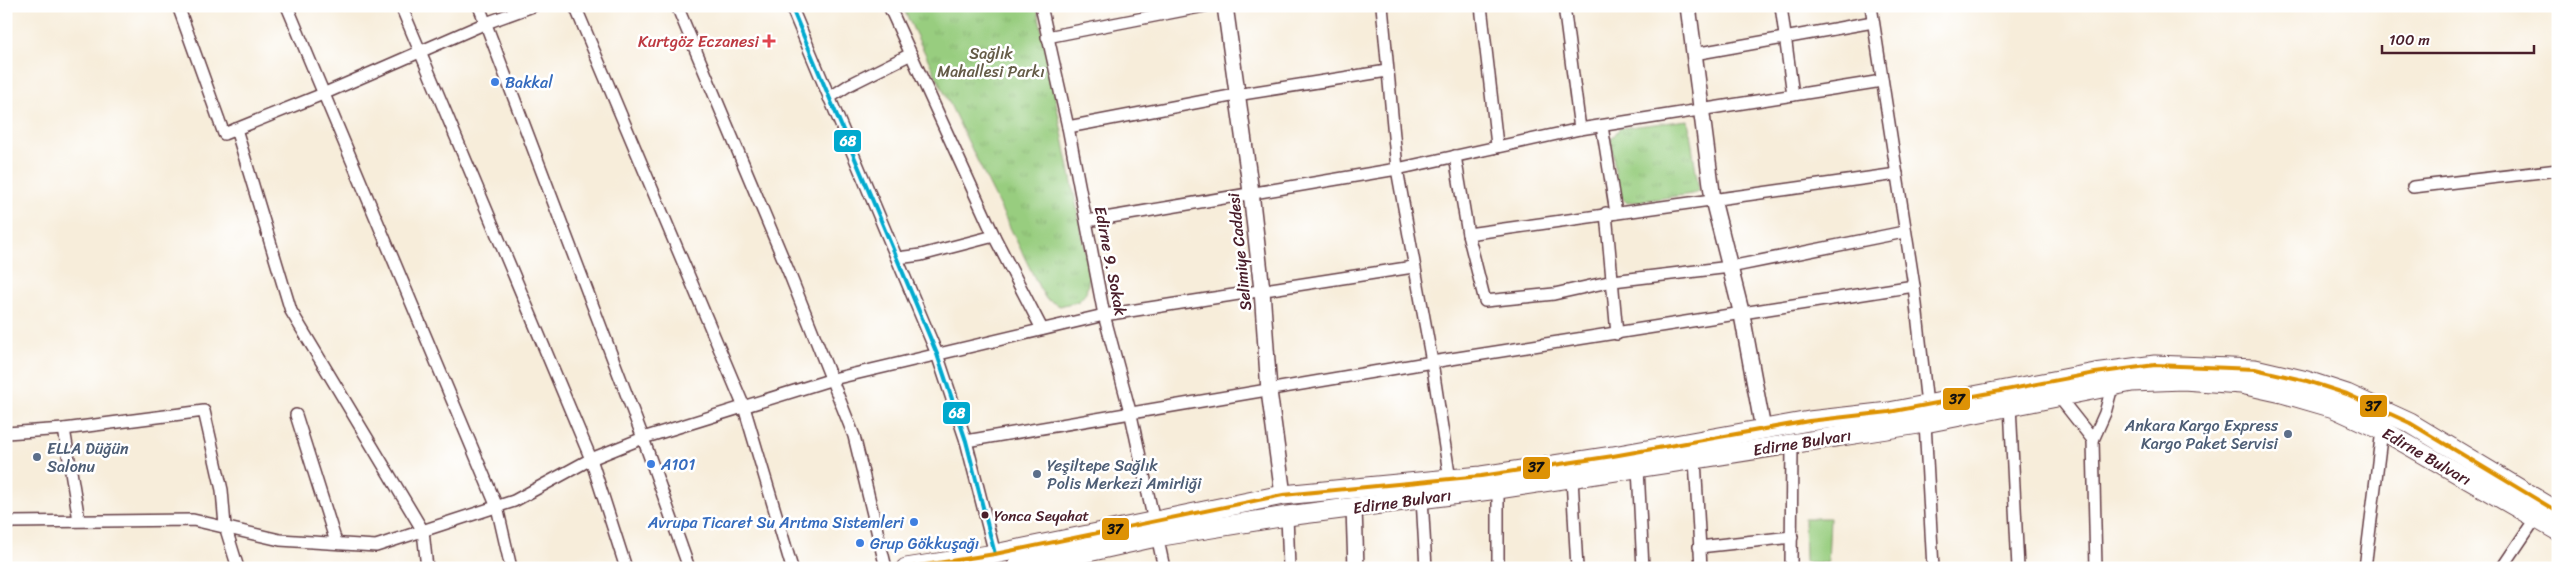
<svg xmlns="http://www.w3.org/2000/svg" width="2564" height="574" viewBox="0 0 2564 574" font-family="Sriracha,sans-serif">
<defs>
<pattern id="grass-tufts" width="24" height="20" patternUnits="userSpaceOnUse" patternTransform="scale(1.25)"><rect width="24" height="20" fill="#98cd7f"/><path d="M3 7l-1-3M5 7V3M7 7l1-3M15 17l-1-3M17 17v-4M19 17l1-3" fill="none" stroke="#84b06e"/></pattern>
</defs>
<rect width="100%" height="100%" fill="#fff"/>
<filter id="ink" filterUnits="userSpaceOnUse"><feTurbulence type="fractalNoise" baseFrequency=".02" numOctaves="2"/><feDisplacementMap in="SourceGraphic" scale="10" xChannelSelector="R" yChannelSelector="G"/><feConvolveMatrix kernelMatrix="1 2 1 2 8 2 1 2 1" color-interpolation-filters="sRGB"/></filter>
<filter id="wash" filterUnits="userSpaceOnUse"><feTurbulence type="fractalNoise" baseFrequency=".0096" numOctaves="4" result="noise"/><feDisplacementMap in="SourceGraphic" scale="20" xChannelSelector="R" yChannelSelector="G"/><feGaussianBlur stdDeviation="1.12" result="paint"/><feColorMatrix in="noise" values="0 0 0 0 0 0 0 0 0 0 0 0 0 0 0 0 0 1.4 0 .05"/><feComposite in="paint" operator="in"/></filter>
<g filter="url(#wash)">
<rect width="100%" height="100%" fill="#f7edda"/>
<g fill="url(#grass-tufts)" stroke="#717655">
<path d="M 902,6 L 1037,6 L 1090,274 L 1086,293 L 1079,301 L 1060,306 L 1046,299 L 1039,287 Z"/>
<path d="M 1688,120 L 1699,190 L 1692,194 L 1627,203 L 1618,194 L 1611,139 L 1620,128 Z"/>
</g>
<path fill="#98cd7f" stroke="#717655" d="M 1804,518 L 1830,518 L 1828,563 L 1805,562 Z"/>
</g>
<g filter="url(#ink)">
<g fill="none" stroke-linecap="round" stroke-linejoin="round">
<g stroke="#643e45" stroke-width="14">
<g id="minor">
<path d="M 178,6 L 224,134 L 323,94 L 486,23 L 533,6"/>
<path d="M 287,6 L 497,507 L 511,568"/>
<path d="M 401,6 L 591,459 L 626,568"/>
<path d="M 479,6 L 643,438 L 689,568"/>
<path d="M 575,6 L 744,407 L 792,568"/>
<path d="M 677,6 L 790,275 L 854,436 L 886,568"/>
<path d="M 791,6 L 937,354 L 966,441 L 995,554"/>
<path d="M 889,6 L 994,236 L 1042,329"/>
<path d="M 1041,6 L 1068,127 L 1104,315 L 1131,415 L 1164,568"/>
<path d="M 1382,6 L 1397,169 L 1432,362 L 1450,480"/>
<path d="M 1481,6 L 1497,145"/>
<path d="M 1564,6 L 1580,129"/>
<path d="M 1781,6 L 1793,95"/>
<path d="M 1871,6 L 1914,286 L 1927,405 L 1925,423 L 1933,568"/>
<path d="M 1047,37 L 1205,6"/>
<path d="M 1694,54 L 1873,22"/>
<path d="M 829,98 L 849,85 L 911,54"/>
<path d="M 1602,126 L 1616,213"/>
<path d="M 1068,127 L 1236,95 L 1387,71"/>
<path d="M 236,129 L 291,311 L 423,531 L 427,568"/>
<path d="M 1455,156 L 1468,234 L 1485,301 L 1554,294 L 1613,281 L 1730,267 L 1904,232"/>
<path d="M 2413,187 L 2558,170"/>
<path d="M 1606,213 L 1617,334"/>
<path d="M 1087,221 L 1397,169 L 1580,129 L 1882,81"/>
<path d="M 1468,234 L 1897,174"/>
<path d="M 897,258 L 921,255 L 994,236"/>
<path d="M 2059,397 L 2093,440"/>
<path d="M 2010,405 L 2018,568"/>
<path d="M 296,415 L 336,542"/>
<path d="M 64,429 L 79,520"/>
<path d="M 6,433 L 64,429 L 204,411 L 222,490 L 225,526 L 238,568"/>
<path d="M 966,441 L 1432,362 L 1914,286"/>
<path d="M 1695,459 L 1701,568"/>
<path d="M 1638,468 L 1643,568"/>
<path d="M 1572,478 L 1577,568"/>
<path d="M 1498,489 L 1498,568"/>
<path d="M 1422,498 L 1426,568"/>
<path d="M 1287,516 L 1289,568"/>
<path d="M 6,526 L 11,522 L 193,520 L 280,540 L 376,546 L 514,501 L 591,459 L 643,438 L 833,379 L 1104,315 L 1413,267"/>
<path d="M 1699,547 L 1792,537"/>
<path d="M 1791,568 L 1792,444"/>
<path d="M 2096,568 L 2093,440 L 2105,413 L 2112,387"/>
<path d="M 2365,568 L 2382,430"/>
<path d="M 2502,568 L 2535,519"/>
</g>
</g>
<g stroke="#643e45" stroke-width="18">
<g id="tertiary">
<path d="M 1225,6 L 1251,192 L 1262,290 L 1269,391 L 1283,495"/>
<path d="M 1688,6 L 1713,200 L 1742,315 L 1763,429"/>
<path d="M 1354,508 L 1356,568"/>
</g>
</g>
<g stroke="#643e45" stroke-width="21">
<g id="trunk">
<path d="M 906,568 L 995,554 L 1283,495 L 1481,476 L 1613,456 L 1809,421 L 1889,412 L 2095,373 L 2155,365 L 2255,369 L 2307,381 L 2347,394 L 2410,423 L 2558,512"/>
<path d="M 1016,568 L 1156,537 L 1287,516 L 1498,489 L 1695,459 L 1925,423 L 2132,382 L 2183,380 L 2241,384 L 2282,393 L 2334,408 L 2382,430 L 2558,531"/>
</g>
</g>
<use href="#minor" stroke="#fff" stroke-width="11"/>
<use href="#tertiary" stroke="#fff" stroke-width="15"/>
<use href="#trunk" stroke="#fff" stroke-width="19"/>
<g stroke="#fff" stroke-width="8">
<path id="bus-1" d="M 791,6 L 937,354 L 966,441 L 995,554"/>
</g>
<g stroke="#fff" stroke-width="8">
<path id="bus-2" d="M 906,568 L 995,554 L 1283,495 L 1481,476 L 1613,456 L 1809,421 L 1889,412 L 2095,373 L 2155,365 L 2255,369 L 2307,381 L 2347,394 L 2410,423 L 2558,512"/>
</g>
<use href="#bus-1" stroke="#00a9ce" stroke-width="4"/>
<use href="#bus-2" stroke="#dd9206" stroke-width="4"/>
</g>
</g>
<path fill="#e0444e" stroke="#fff" stroke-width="2" d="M766.5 33.5h5v5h5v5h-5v5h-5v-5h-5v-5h5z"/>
<g fill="#3f7fe0" stroke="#fff" stroke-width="2">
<circle cx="495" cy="82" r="5"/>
<circle cx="651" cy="464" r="5"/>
<circle cx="914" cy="522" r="5"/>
<circle cx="860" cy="543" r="5"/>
</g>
<g fill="#5c6f8a" stroke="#fff" stroke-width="2">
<circle cx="2288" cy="434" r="5"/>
<circle cx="37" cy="457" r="5"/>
<circle cx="1037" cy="474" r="5"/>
</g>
<circle fill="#4a1f2b" stroke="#fff" stroke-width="2" cx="985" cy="515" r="4.5"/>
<g text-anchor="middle" stroke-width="5" stroke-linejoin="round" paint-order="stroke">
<g font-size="15" fill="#4a1f2b" stroke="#fff" text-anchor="start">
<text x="994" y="521">Yonca Seyahat</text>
</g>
<g font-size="16" fill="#be3a42" stroke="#fff" text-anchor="end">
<text x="759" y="47">Kurtgöz Eczanesi</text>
</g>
<g font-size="16" fill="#655c48" stroke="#fff">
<text x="991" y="59">Sağlık<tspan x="991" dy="18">Mahallesi Parkı</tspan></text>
</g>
<g font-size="16" fill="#366cbe" stroke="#fff" text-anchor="start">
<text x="505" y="88">Bakkal</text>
<text x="661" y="470">A101</text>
<text x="904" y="528" text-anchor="end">Avrupa Ticaret Su Arıtma Sistemleri</text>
<text x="870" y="549">Grup Gökkuşağı</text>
</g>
<g font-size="16" fill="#4a1f2b" stroke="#fff">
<text transform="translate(1239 252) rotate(-96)" y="6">Selimiye Caddesi</text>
<text transform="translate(1111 261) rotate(79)" y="6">Edirne 9. Sokak</text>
<text transform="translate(1802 442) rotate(-9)" y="6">Edirne Bulvarı</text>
<text transform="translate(2427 456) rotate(30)" y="6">Edirne Bulvarı</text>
<text transform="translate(1402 501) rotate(-8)" y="6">Edirne Bulvarı</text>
</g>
<g font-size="16" fill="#4e5e75" stroke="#fff" text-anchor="start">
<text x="2278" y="431" text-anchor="end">Ankara Kargo Express<tspan x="2278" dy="18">Kargo Paket Servisi</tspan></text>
<text x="47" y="454">ELLA Düğün<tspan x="47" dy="18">Salonu</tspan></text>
<text x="1047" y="471">Yeşiltepe Sağlık<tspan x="1047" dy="18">Polis Merkezi Amirliği</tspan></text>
</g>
</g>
<g stroke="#fff" stroke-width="2">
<rect x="833" y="129" width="29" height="24" rx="5" fill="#00a9ce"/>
<rect x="1942" y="387" width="29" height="24" rx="5" fill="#dd9206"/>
<rect x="2359" y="394" width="29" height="24" rx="5" fill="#dd9206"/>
<rect x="942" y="401" width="29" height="24" rx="5" fill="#00a9ce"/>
<rect x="1522" y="456" width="29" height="24" rx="5" fill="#dd9206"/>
<rect x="1101" y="517" width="29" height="24" rx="5" fill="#dd9206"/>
</g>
<g font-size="14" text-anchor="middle" font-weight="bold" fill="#fff">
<text x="848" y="146">68</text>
<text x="957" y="418">68</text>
</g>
<g font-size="14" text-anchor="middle" font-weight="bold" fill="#111">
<text x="1957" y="404">37</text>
<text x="2373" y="411">37</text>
<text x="1536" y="472">37</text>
<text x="1115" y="534">37</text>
</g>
<rect width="2564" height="574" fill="none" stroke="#fff" stroke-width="25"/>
<path d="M2382 45v8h152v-8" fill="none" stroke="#4a1f2b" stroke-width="2.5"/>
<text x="2389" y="45" font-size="15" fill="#4a1f2b" stroke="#ffffff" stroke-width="4" paint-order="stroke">100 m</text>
</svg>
